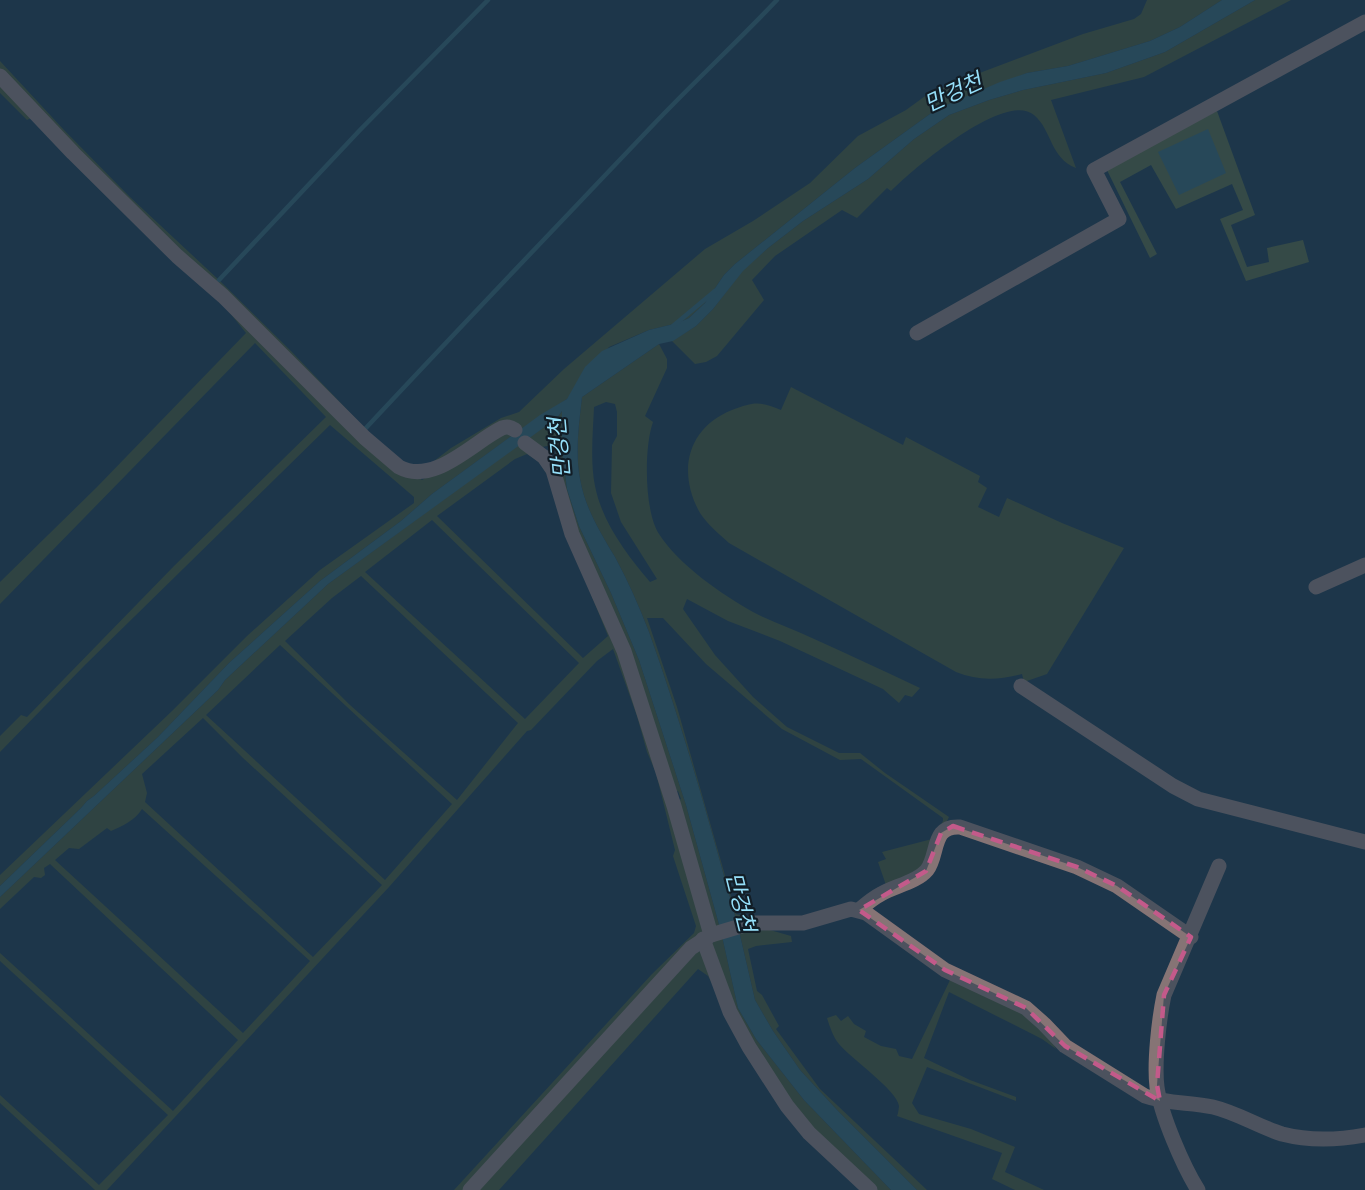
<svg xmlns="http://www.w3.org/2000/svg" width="1365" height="1190" viewBox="0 0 1365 1190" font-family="'Work Sans','Noto Sans KR',sans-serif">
<rect width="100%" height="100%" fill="#1d364b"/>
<g fill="#455338" fill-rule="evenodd">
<path d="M 1147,0 L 1222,0 L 1180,27 L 1150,41 L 1068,66 L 1027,73 L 937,109 L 855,168 L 735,264 L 724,275 L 705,303 L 689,318 L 678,323 L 649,330 L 609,347 L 567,399 L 520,430 L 512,425 L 425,468 L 451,448 L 501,418 L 519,412 L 564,369 L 705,249 L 753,221 L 810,183 L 858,136 L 906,110 L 928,94 L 969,77 L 1083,34 L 1134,19 L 1141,14 Z"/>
<path d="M 1255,0 L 1291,0 L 1144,77 L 1051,100 L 1076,168 C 1050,158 1052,130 1034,115 C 1005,90 912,170 891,191 L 887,188 L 857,218 L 842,210 L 775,256 L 752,280 L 764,300 L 717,356 L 706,362 L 695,364 L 672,341 L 696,326 L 713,309 L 743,270 L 768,248 L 803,221 L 868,179 L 914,139 L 949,115 L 989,100 L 1023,90 L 1106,73 L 1165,52 Z"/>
<path d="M 0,61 L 64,130 L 130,197 L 220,281 L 291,351 L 400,465 L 0,73 Z"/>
<path d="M 0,78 L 407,475 L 407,478 L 418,477 L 422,480 L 503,431 L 513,435 L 432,494 L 401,521 L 320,581 L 229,663 L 158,737 L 94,796 L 87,801 L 81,808 L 0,886 L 0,875 L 172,711 L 247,636 L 320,570 L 414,503 L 414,497 L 330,425 L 85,665 L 0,752 L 0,736 L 21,715 L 27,717 L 174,566 L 326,417 L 255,343 L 0,604 L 0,582 L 97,487 L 246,333 L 226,308 L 31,118 L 27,120 L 0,93 Z"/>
<path d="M 659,344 L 667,359 L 667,368 L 645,416 L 653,422 C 644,447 644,511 659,534 C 679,565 721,594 753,612 C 772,622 793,629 812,638 C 848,654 884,671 920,688 L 912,697 L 905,695 L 899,703 L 883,689 L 780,641 L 728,621 L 687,599 L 683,609 L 715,655 L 753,697 L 787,727 L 839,753 L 860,753 L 885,773 L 949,817 L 926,864 L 887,888 L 878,862 L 886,859 L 882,852 L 932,839 L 943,821 L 943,818 L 861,759 L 840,760 L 782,729 L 706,664 L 663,618 L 647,618 L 677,707 L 736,914 L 748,917 L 737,923 C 710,825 683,727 649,632 C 639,606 628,581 615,557 C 600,532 585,508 580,479 C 575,454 579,423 582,397 ZM 606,402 L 615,404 L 617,412 L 617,436 L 612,445 L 611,493 L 621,522 L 657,579 L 650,582 C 627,555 602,522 595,486 C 590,461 593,432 594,407 Z"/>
<path d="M 791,387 L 903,445 L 906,437 L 980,476 L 978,482 L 987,488 L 978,507 L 999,517 L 1007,498 L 1062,523 L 1124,548 L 1047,674 L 1024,682 L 1022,674 C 999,680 978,681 956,672 L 729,543 C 719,534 707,524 700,513 C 677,472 687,428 732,410 C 754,402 759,401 781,410 Z"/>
<path d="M 563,410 L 562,449 L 567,489 L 579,526 L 611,593 L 639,660 L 686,805 L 720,928 L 715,929 L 675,802 L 681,799 L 678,791 L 672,793 L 588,565 L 554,465 L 556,459 L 555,448 L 552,445 L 542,447 L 527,439 L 557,418 Z"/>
<path d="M 521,443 L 542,459 L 550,470 L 572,537 L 634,685 L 705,923 L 705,934 L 688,950 L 469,1190 L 454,1190 L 652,974 L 694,933 L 696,926 L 673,856 L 675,850 L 656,773 L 647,752 L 637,716 L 613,649 L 597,661 L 531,730 L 527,731 L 389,887 L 107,1190 L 95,1190 L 0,1103 L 0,1095 L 99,1185 L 168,1115 L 0,961 L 0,953 L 173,1111 L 238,1040 L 50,864 L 44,868 L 45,875 L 41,878 L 34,877 L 0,909 L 0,897 L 218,690 L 225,680 L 328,584 ZM 527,454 L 539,462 L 551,480 L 568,538 L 608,636 L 583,658 L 437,516 L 515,459 ZM 432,520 L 579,663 L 525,719 L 365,572 ZM 361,576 L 518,723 L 457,800 L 350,705 L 285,641 L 332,598 ZM 280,645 L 452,804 L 385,880 L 206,715 ZM 203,718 L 243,758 L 382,885 L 313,957 L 145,802 L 147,793 L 142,774 ZM 142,809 L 310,961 L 243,1033 L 55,860 L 69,848 L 79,849 L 107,828 L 111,831 C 123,826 135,820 142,809 Z"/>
<path d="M 770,930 L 791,936 L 792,942 L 756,946 L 748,949 L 757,991 L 762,995 L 779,1026 L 776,1029 L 820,1089 L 927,1190 L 917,1190 L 838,1111 L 800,1070 L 773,1031 L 755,1000 L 739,931 Z"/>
<path d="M 722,936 L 738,1008 L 756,1039 L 804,1100 L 891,1190 L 873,1190 L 811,1132 L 751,1046 L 711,944 Z"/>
<path d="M 701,951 L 725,1007 L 708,976 L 698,969 L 499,1190 L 478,1190 L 697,952 Z"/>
<path d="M 951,978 C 984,994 1040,1014 1056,1049 L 1042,1039 L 949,992 L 924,1058 L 970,1080 L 1016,1097 L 1016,1101 L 927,1067 L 912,1103 L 919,1114 L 971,1129 L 1015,1147 L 1005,1172 L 1044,1190 L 1015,1190 L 992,1179 L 1002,1153 L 897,1116 C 898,1115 899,1107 899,1106 C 897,1090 850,1058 839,1044 C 833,1037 830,1027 827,1018 L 836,1015 L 841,1021 L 848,1016 L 854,1024 L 866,1031 L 864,1037 L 881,1046 L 896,1049 L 899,1056 L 912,1059 Z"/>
</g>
<path fill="#526243" d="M 1217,111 L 1255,215 L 1231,225 L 1247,267 L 1269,262 L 1267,248 L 1303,240 L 1309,262 L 1246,281 L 1220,219 L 1243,210 L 1232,184 L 1176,209 L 1151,165 L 1120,182 L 1157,254 L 1150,258 L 1106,168 Z"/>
<g fill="#345d6c">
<path d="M 1222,0 L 1255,0 L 1165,52 L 1106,73 L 1023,90 L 989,100 L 949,115 L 914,139 L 868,179 L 803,221 L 768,248 L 743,271 L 713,309 L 696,326 L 673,341 L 659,344 L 582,397 C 579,423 575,454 580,479 C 585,508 600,532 615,557 C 628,581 639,606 649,632 C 683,727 710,825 737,923 L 720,928 L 686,805 L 639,660 L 611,593 L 579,526 L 567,489 L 562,449 L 562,411 L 557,418 L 328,584 L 225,680 L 218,690 L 0,897 L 0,886 L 81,808 L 87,801 L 94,796 L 158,737 L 229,663 L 320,581 L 401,521 L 432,494 L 540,415 L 567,399 L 585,367 L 602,351 L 649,330 L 678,323 L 689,318 L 705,303 L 724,275 L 735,264 L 855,168 L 937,109 L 1000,82 L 1027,73 L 1068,66 L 1150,41 L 1180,27 Z"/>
<path d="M 1208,129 L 1226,173 L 1179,195 L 1158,152 Z"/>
<path d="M 739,931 L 755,1000 L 773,1031 L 800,1070 L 838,1111 L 917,1190 L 891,1190 L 804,1100 L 756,1039 L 738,1008 L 722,936 Z"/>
</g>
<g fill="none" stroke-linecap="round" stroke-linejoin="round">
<g stroke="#345d6c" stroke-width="4.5">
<path d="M 219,280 L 360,130 L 488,0"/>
<path d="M 673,326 L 715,291"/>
<path d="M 365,429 C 460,327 556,227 652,126 C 693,83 736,43 777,0"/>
</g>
<g stroke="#867475" stroke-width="15">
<path d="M 0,76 L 73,153 L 177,256 L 223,296 L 365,438 L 399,467 C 434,486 473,442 502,428 C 507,426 510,427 515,430"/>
<path d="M 917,333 L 1119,219 L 1094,170 L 1365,22"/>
<path d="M 525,443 L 544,457 L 553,470 L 572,534 L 624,651 L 674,806 L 711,935"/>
<path d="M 1316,587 L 1365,565"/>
<path d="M 1021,686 L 1173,786 L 1198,799 L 1365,842"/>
<path d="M 859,910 C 866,904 873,898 881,894 C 895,886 917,882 927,870 C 939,854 931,825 960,827 L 1077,867 L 1117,886 L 1191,937"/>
<path d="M 703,939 L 730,1012 L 749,1047 L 787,1106 L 809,1133 L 870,1190"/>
<path d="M 470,1190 L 691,948 L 711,935 L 751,923 L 803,923 L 851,909 L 866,913 L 945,970 L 1026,1008 L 1044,1024 L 1065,1046 L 1145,1096 C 1167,1104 1191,1102 1213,1107 C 1238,1113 1259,1127 1282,1134 C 1309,1141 1338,1140 1365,1135"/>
<path d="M 1198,1190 C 1183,1166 1161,1115 1157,1087 C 1154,1063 1159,1019 1164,995 L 1219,866"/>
</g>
</g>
<path d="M0 0H1365V1190H0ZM 953,826 L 1077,867 L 1117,886 L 1191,937 L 1164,995 L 1157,1085 L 1160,1101 L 1065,1046 L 1026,1008 L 945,970 L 859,910 L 926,871 L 941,833 Z" fill="#1d364b" fill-opacity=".55" fill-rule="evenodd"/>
<path fill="none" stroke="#c35a8a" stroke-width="4.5" stroke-dasharray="12 8" stroke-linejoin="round" d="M 953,826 L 1077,867 L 1117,886 L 1191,937 L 1164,995 L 1157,1085 L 1160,1101 L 1065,1046 L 1026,1008 L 945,970 L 859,910 L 926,871 L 941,833 Z"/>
<g text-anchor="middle" stroke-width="4.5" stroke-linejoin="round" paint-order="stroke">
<g font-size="22" font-style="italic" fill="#95dff9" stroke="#121d26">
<text transform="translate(953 92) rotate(-25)" y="8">만겅천</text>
<text transform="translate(559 448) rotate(-95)" y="8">만겅천</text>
<text transform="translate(741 902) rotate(76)" y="8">만겅천</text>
</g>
</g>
</svg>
